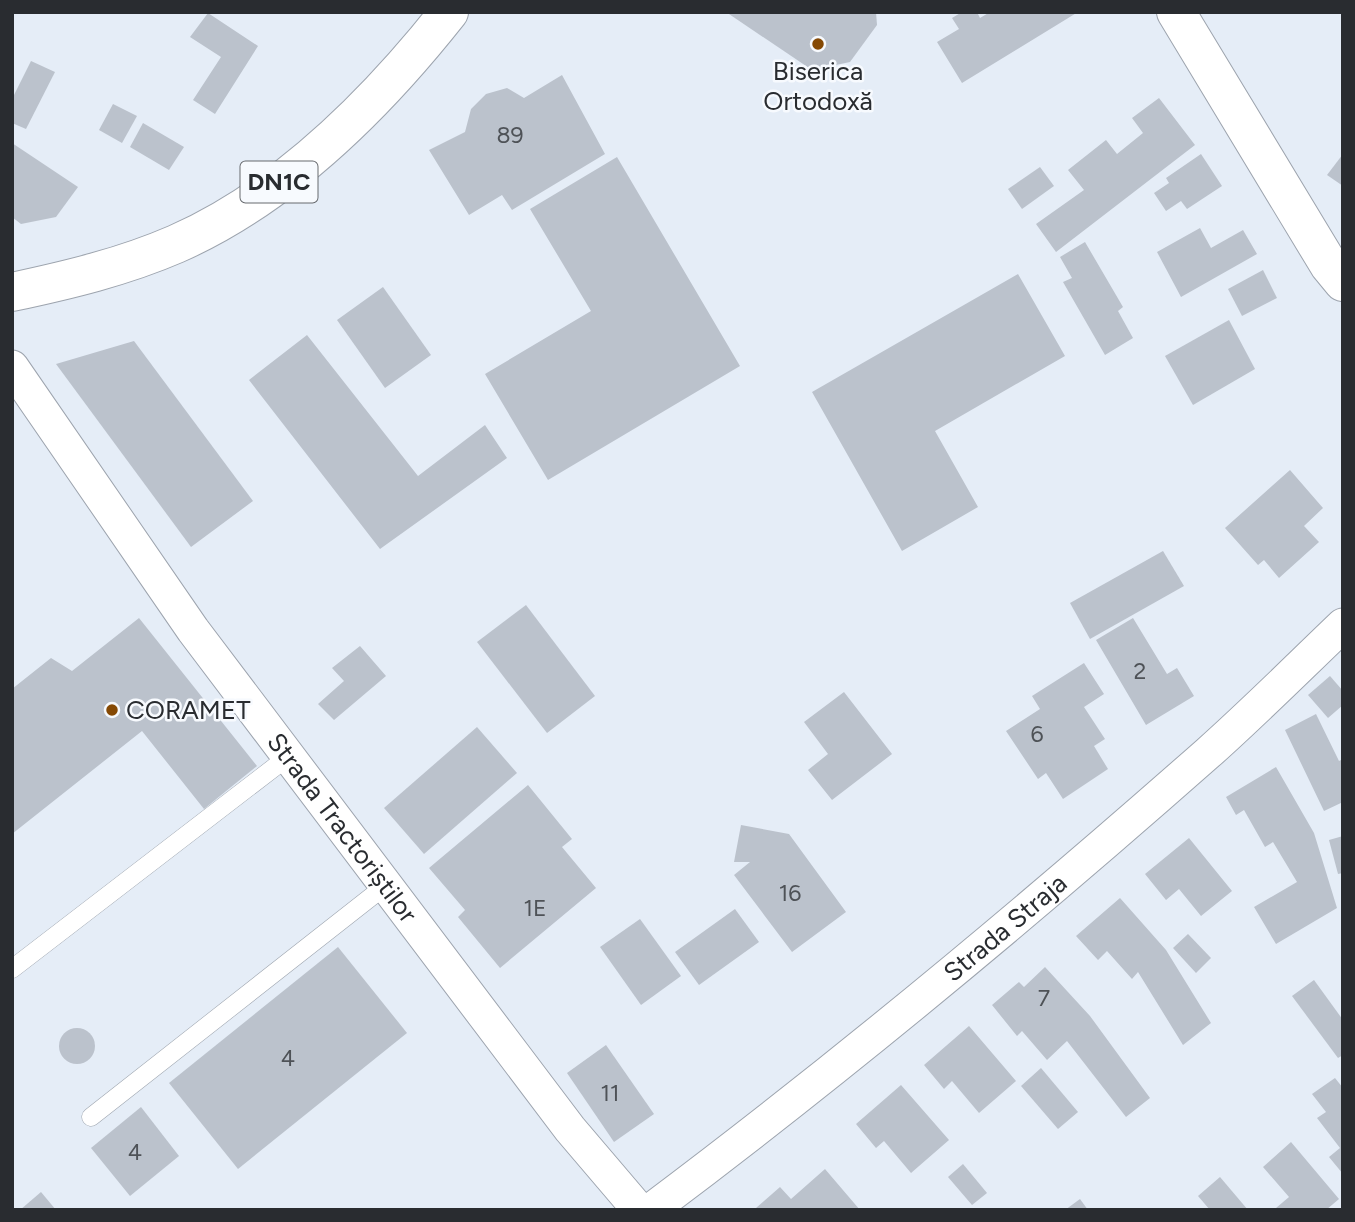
<svg xmlns="http://www.w3.org/2000/svg" width="1355" height="1222" viewBox="0 0 1355 1222" font-family="Figtree,sans-serif">
<rect width="100%" height="100%" fill="#e5edf7"/>
<g fill="#bbc2cc">
<path d="M 726,12 L 876,12 L 877,25 L 850,62 L 812,70 Z"/>
<path d="M 962,12 L 977,12 L 980,18 L 990,12 L 1078,12 L 962,83 L 937,42 L 959,29 L 952,18 Z"/>
<path d="M 208,13 L 258,46 L 215,114 L 193,100 L 221,57 L 190,37 Z"/>
<path d="M 31,61 L 55,72 L 26,129 L 12,123 L 12,99 Z"/>
<path d="M 562,75 L 605,154 L 512,210 L 502,195 L 469,215 L 429,150 L 465,132 L 471,109 L 486,94 L 507,88 L 524,98 Z"/>
<path d="M 1159,98 L 1195,145 L 1056,252 L 1036,224 L 1084,190 L 1068,170 L 1106,140 L 1117,154 L 1143,133 L 1132,118 Z"/>
<path d="M 113,104 L 137,116 L 122,143 L 99,130 Z"/>
<path d="M 143,123 L 184,147 L 169,170 L 130,147 Z"/>
<path d="M 12,143 L 78,187 L 56,217 L 21,224 L 12,217 Z"/>
<path d="M 1201,154 L 1222,186 L 1187,209 L 1181,201 L 1166,211 L 1154,193 L 1169,183 L 1166,178 Z"/>
<path d="M 1343,154 L 1343,186 L 1327,175 Z"/>
<path d="M 617,157 L 740,366 L 548,480 L 485,374 L 591,311 L 530,209 Z"/>
<path d="M 1040,167 L 1054,186 L 1022,209 L 1008,189 Z"/>
<path d="M 1200,228 L 1211,248 L 1243,230 L 1257,254 L 1181,297 L 1157,252 Z"/>
<path d="M 1085,242 L 1123,307 L 1118,311 L 1133,338 L 1105,355 L 1063,282 L 1072,278 L 1060,257 Z"/>
<path d="M 1263,270 L 1277,298 L 1242,316 L 1228,289 Z"/>
<path d="M 1018,274 L 1065,356 L 935,431 L 978,507 L 902,551 L 812,392 Z"/>
<path d="M 383,287 L 431,355 L 385,388 L 337,320 Z"/>
<path d="M 1229,320 L 1255,369 L 1193,405 L 1165,356 Z"/>
<path d="M 307,335 L 418,476 L 485,425 L 507,458 L 380,549 L 249,380 Z"/>
<path d="M 134,341 L 253,501 L 191,547 L 56,364 Z"/>
<path d="M 1290,470 L 1323,508 L 1304,526 L 1319,542 L 1279,578 L 1264,560 L 1258,565 L 1225,528 Z"/>
<path d="M 1163,551 L 1184,586 L 1090,639 L 1070,603 Z"/>
<path d="M 526,605 L 595,696 L 547,733 L 477,642 Z"/>
<path d="M 139,618 L 257,766 L 204,809 L 142,731 L 12,834 L 12,689 L 51,658 L 72,671 Z"/>
<path d="M 1133,618 L 1167,674 L 1177,668 L 1194,696 L 1146,725 L 1096,640 Z"/>
<path d="M 360,646 L 386,676 L 334,720 L 318,704 L 344,681 L 332,668 Z"/>
<path d="M 1084,663 L 1104,694 L 1084,707 L 1105,739 L 1094,746 L 1108,769 L 1063,799 L 1046,773 L 1038,779 L 1006,731 L 1040,709 L 1032,696 Z"/>
<path d="M 1330,676 L 1343,691 L 1343,705 L 1328,718 L 1308,695 Z"/>
<path d="M 844,692 L 892,754 L 832,800 L 808,770 L 828,754 L 804,722 Z"/>
<path d="M 1316,714 L 1339,761 L 1343,759 L 1343,802 L 1324,811 L 1285,730 Z"/>
<path d="M 477,727 L 517,773 L 424,854 L 384,808 Z"/>
<path d="M 1276,767 L 1314,833 L 1337,908 L 1276,944 L 1254,907 L 1297,882 L 1273,842 L 1265,847 L 1244,810 L 1236,815 L 1226,797 Z"/>
<path d="M 528,785 L 572,839 L 562,847 L 596,888 L 500,968 L 458,917 L 465,910 L 429,868 Z"/>
<path d="M 741,825 L 789,834 L 846,912 L 792,952 L 734,875 L 750,862 L 734,862 Z"/>
<path d="M 1343,836 L 1343,873 L 1338,874 L 1329,840 Z"/>
<path d="M 1189,838 L 1232,891 L 1201,916 L 1179,889 L 1166,900 L 1145,874 Z"/>
<path d="M 1120,898 L 1166,950 L 1211,1023 L 1183,1045 L 1138,972 L 1132,979 L 1107,951 L 1098,960 L 1076,936 Z"/>
<path d="M 735,909 L 759,942 L 699,985 L 675,952 Z"/>
<path d="M 640,919 L 681,976 L 641,1005 L 600,947 Z"/>
<path d="M 1188,934 L 1211,958 L 1196,973 L 1173,948 Z"/>
<path d="M 338,947 L 407,1033 L 238,1169 L 169,1083 Z"/>
<path d="M 1045,967 L 1090,1016 L 1150,1098 L 1126,1117 L 1067,1041 L 1047,1060 L 1022,1031 L 1017,1036 L 992,1005 L 1019,982 L 1024,987 Z"/>
<path d="M 1314,980 L 1343,1020 L 1343,1055 L 1338,1058 L 1292,996 Z"/>
<path d="M 969,1026 L 1016,1081 L 979,1113 L 952,1081 L 944,1089 L 924,1065 Z"/>
<circle cx="77" cy="1046" r="18"/>
<path d="M 606,1045 L 654,1114 L 614,1142 L 567,1073 Z"/>
<path d="M 1041,1068 L 1078,1112 L 1058,1129 L 1021,1086 Z"/>
<path d="M 1335,1078 L 1343,1088 L 1343,1174 L 1329,1157 L 1340,1148 L 1317,1118 L 1326,1112 L 1312,1094 Z"/>
<path d="M 901,1085 L 949,1140 L 911,1173 L 884,1141 L 876,1148 L 856,1124 Z"/>
<path d="M 141,1107 L 179,1156 L 130,1196 L 91,1148 Z"/>
<path d="M 1291,1142 L 1339,1199 L 1326,1210 L 1276,1208 L 1289,1197 L 1263,1167 Z"/>
<path d="M 963,1164 L 987,1193 L 972,1205 L 948,1177 Z"/>
<path d="M 825,1169 L 860,1210 L 758,1210 L 756,1208 L 780,1187 L 791,1199 Z"/>
<path d="M 1220,1177 L 1248,1210 L 1210,1210 L 1198,1196 Z"/>
<path d="M 41,1192 L 56,1210 L 20,1210 Z"/>
<path d="M 1080,1199 L 1088,1210 L 1065,1210 Z"/>
</g>
<g fill="none" stroke-linecap="round" stroke-linejoin="round">
<g stroke="#9da4ae" stroke-width="19">
<g id="lane">
<path d="M 12,969 L 289,756"/>
<path d="M 91,1117 L 385,886"/>
</g>
</g>
<g stroke="#9da4ae" stroke-width="35">
<g id="street">
<path id="s1" d="M 12,367 L 193,630 L 570,1129 L 639,1210"/>
<path id="s2" d="M 651,1210 C 843,1066 1028,912 1208,753 C 1254,712 1298,668 1343,625"/>
</g>
</g>
<g stroke="#9da4ae" stroke-width="40">
<path id="secondary" d="M 1176,12 L 1329,265 L 1343,282"/>
</g>
<g stroke="#9da4ae" stroke-width="40">
<path id="primary" d="M 12,292 C 68,280 123,267 176,244 C 283,197 377,103 449,12"/>
</g>
<use href="#lane" stroke="#fff" stroke-width="18"/>
<use href="#street" stroke="#fff" stroke-width="33"/>
<use href="#secondary" stroke="#fff" stroke-width="38"/>
<use href="#primary" stroke="#fff" stroke-width="38"/>
</g>
<g fill="#854904" stroke="#f7fafe" stroke-width="2.5">
<circle cx="818" cy="44" r="7"/>
<circle cx="112" cy="710" r="7"/>
</g>
<g text-anchor="middle" stroke-width="5" stroke-linejoin="round" paint-order="stroke">
<g font-size="23" fill="#4e5257">
<text x="510" y="143">89</text>
<text x="1140" y="679">2</text>
<text x="1037" y="742">6</text>
<text x="790" y="901">16</text>
<text x="535" y="916">1E</text>
<text x="1044" y="1006">7</text>
<text x="288" y="1066">4</text>
<text x="610" y="1101">11</text>
<text x="135" y="1160">4</text>
</g>
<rect fill="#f7fafe" stroke="#676a6e" stroke-width="2" x="240.5" y="161.5" width="77" height="41" rx="5"/>
<g font-size="24" font-weight="bold" fill="#292c30">
<text x="279" y="190">DN1C</text>
</g>
<g font-size="26" fill="#292c30" stroke="#f7fafe">
<text x="818" y="80">Biserica<tspan x="818" dy="30">Ortodoxă</tspan></text>
<text x="126" y="719" text-anchor="start">CORAMET</text>
</g>
<g font-size="26" fill="#292c30" stroke="#f7fafe">
<text dy="9" stroke="none"><textPath href="#s1" startOffset="567">Strada Tractoriștilor</textPath></text>
<text dy="9" stroke="none"><textPath href="#s2" startOffset="453">Strada Straja</textPath></text>
</g>
</g>
<rect width="1355" height="1222" fill="none" stroke="#292c30" stroke-width="28"/>
</svg>
